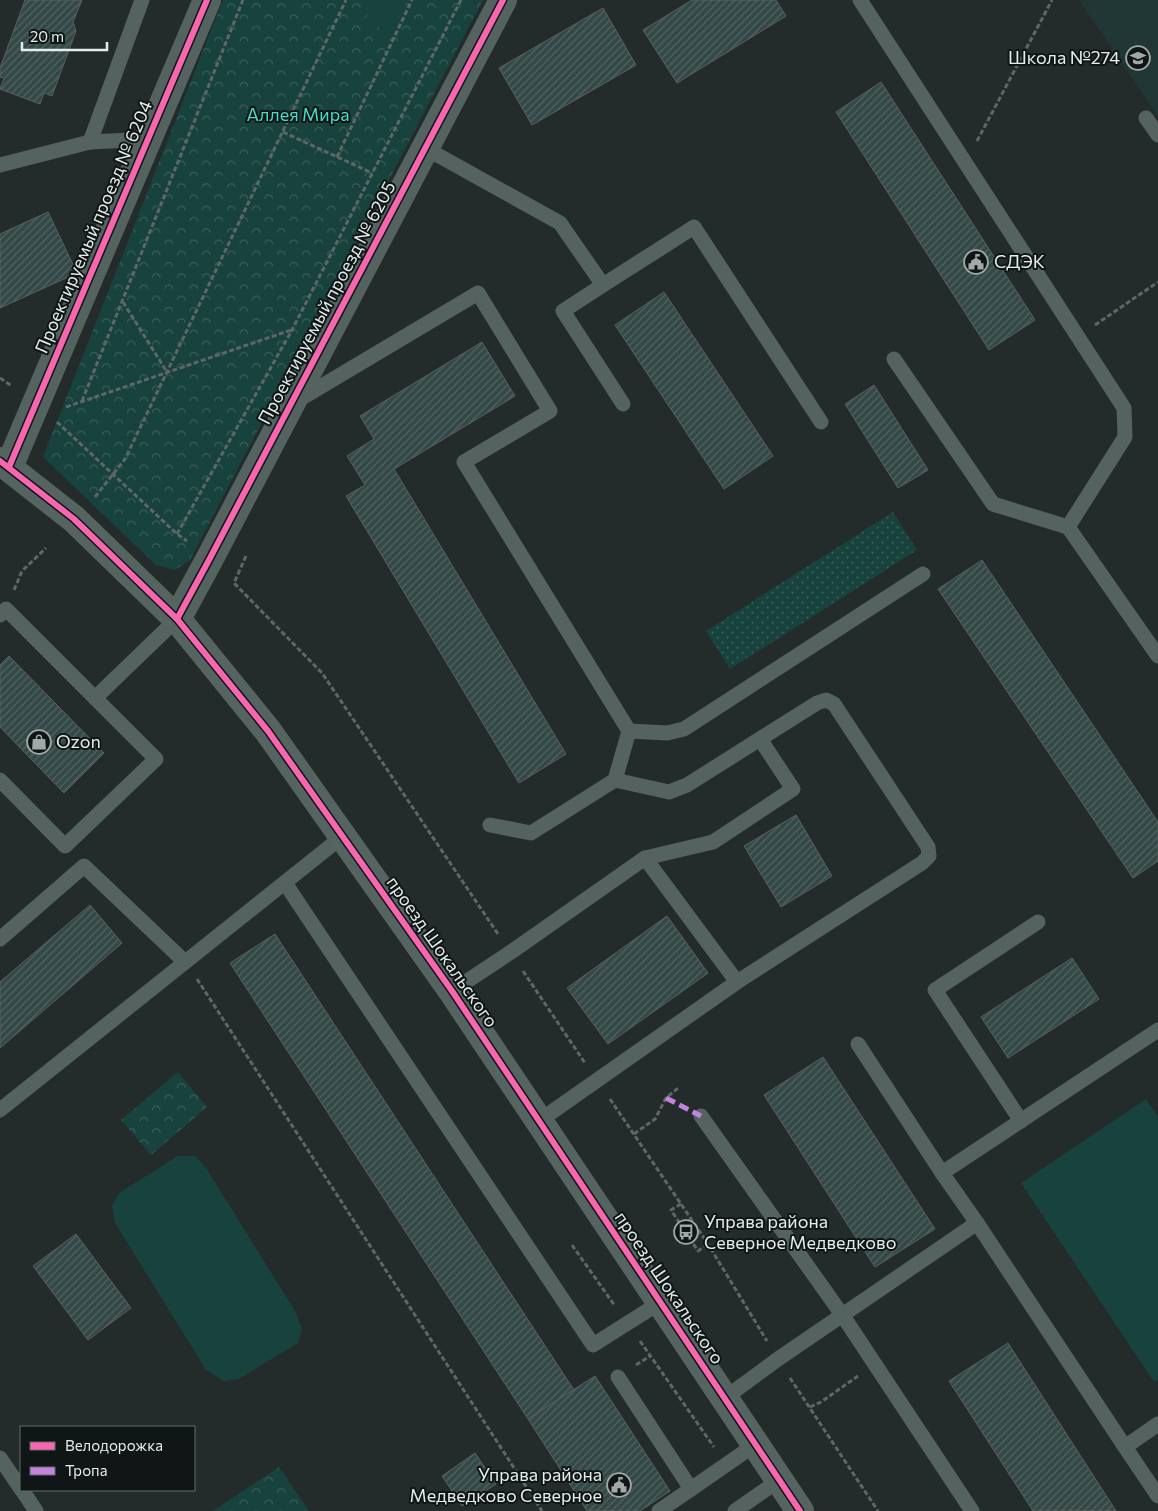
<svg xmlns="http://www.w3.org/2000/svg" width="1158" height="1511" viewBox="0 0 1158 1511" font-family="Commissioner,sans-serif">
<defs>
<pattern id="grass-dots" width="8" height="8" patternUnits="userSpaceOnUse" patternTransform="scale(1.25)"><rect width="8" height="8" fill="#18423d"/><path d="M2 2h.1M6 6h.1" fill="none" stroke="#395e59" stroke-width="1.8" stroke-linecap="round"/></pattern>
<pattern id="forest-crowns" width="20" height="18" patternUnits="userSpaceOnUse" patternTransform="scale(1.25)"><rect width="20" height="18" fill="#18423d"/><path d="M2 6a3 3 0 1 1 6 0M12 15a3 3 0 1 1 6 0" fill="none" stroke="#395e59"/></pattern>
<pattern id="building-hatch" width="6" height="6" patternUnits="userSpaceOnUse" patternTransform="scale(1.25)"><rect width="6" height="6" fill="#344947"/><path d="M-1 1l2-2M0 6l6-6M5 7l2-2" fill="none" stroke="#516462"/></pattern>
</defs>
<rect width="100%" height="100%" fill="#242c2b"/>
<path fill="#213735" d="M 1079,0 L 1158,0 L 1158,116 Z"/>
<path fill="url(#grass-dots)" d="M 893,512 L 917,550 L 730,669 L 706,631 Z"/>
<g fill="url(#forest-crowns)">
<path d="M 223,0 L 483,0 L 190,560 L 175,570 L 156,565 L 43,457 Z"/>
<path d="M 178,1072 L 207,1107 L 151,1155 L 121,1120 Z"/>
<path d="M 279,1467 L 309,1511 L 213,1511 Z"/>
</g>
<g fill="#18423d">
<path d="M 375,0 L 407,0 L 391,34 L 365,20 Z"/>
<path d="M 1146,1099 L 1158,1117 L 1158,1379 L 1154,1382 L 1021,1183 Z"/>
<path d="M 178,1156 L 195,1156 L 206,1168 L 295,1311 L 302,1329 L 298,1343 L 239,1379 L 224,1381 L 206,1370 L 115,1223 L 112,1206 L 119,1193 Z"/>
</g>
<g fill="url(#building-hatch)" stroke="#59605f">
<path d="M 25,0 L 82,0 L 73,22 L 76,31 L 52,96 L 44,93 L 40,104 L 0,89 L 4,78 L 0,77 L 0,68 Z"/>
<path d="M 692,0 L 776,0 L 786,16 L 677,83 L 643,30 Z"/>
<path d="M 603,8 L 636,65 L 532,125 L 499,68 Z"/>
<path d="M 881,82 L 1035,320 L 989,350 L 836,112 Z"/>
<path d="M 48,212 L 77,273 L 0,308 L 0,234 Z"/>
<path d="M 664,292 L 773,456 L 724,489 L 615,325 Z"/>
<path d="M 482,342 L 515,396 L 394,469 L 566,754 L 519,783 L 346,496 L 365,485 L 347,456 L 374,439 L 360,416 Z"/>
<path d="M 874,385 L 928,470 L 898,488 L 845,404 Z"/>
<path d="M 982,560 L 1158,822 L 1158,861 L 1133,878 L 938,589 Z"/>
<path d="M 9,656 L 104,753 L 64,793 L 0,727 L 0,665 Z"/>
<path d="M 796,815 L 832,876 L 781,907 L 744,846 Z"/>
<path d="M 90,905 L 122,943 L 0,1048 L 0,982 Z"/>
<path d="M 667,916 L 708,973 L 608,1044 L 567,988 Z"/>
<path d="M 275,934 L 574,1390 L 528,1419 L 230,963 Z"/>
<path d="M 1072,958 L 1099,999 L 1008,1058 L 981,1017 Z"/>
<path d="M 823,1057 L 935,1229 L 875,1267 L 764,1095 Z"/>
<path d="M 690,1219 L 700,1233 L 693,1238 L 683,1224 Z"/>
<path d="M 76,1234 L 131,1308 L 88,1340 L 33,1266 Z"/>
<path d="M 1008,1343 L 1116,1511 L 1033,1511 L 949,1381 Z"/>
<path d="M 595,1376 L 670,1491 L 640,1511 L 587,1511 L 528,1419 Z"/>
<path d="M 475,1453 L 496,1484 L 462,1506 L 442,1476 Z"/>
</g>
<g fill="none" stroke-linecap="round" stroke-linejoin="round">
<g stroke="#5d6766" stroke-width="3" stroke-dasharray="5 2.5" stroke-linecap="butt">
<path d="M 283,132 L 372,173"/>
<path d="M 977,141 L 1052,0"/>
<path d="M 337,157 L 412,0"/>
<path d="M 123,302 L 167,372"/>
<path d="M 1095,325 L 1158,282"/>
<path d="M 0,378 L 12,386"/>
<path d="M 82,401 L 243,0"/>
<path d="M 66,407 L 291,330"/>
<path d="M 57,422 L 177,534 L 187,541"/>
<path d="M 95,497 L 125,459 L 346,0"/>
<path d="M 177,534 L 292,330 L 461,0"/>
<path d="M 246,556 L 234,583 L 322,673 L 498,934"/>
<path d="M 14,590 L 22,571 L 46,548"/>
<path d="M 523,971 L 585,1063"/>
<path d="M 197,979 L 542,1511"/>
<path d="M 610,1099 L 708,1244 L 767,1341"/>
<path d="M 634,1134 L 655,1119 L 666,1098 L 678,1088"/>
<path d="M 681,1204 L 671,1210 L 698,1251 L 708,1244"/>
<path d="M 572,1245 L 615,1306"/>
<path d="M 640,1341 L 714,1447"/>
<path d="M 636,1365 L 650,1356"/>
<path d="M 790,1378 L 878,1511"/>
<path d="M 810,1407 L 821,1402 L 858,1376"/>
</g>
<g stroke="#546260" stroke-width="15">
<path d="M 860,0 L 1124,408 L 1125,437 L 1068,527 L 1158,656"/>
<path d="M 1146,118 L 1158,135"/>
<path d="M 90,142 L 130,140 L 146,142"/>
<path d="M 425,148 L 560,223 L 603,285 L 694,227 L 821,422"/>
<path d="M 0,165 L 90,142 L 142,0"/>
<path d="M 603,285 L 563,311 L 623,404"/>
<path d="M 894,359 L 993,504 L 1068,527"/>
<path d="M 295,402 L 478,293 L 550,411 L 464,462 L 629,731 L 615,780 L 531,833 L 490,825"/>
<path d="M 0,615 L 6,609 L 156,759 L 65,846 L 0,780"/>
<path d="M 95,698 L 177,619"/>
<path d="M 629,731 L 667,733 L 684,729 L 923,574"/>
<path d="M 615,780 L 669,792 L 687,785 L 817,703 L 826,700 L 834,704 L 928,847 L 929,856 L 922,863 L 737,982"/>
<path d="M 285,883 L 593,1345 L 661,1302"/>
<path d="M 0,939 L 84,866 L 185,962"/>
<path d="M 452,991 L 511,952 L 645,858 L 713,842 L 793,789 L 760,739"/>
<path d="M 1158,1030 L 942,1173 L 977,1223 L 1125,1447 L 1158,1424"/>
<path d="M 858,1044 L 942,1173"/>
<path d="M 0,1110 L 343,836"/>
<path d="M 701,1116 L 843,1316 L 972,1511"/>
<path d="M 539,1121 L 737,982 L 645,858"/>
<path d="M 1021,1121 L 935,990 L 1038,922"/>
<path d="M 618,1377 L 691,1489 L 756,1444"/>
<path d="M 725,1398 L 778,1359 L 977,1223"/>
<path d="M 1125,1447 L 1158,1496"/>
<path d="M 0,1458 L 21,1489"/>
<path d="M 22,1490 L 36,1511"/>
<path d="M 659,1511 L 691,1489"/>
<path d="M 735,1511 L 779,1480"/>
</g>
<g stroke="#546260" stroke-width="28">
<path d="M 9,467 L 207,0"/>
<path d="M 177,619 L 209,560 L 503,0"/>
</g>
<path stroke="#556361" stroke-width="28" d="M 0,461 L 74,519 L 177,619 L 268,731 L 452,991 L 800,1511"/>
<path stroke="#c483df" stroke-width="5" stroke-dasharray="10 5" stroke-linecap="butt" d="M 666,1098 L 701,1116"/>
<g stroke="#0f1615" stroke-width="9">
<g id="cycleway">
<path d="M 0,461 L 74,519 L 177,619 L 268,731 L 452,991 L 800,1511"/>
<path d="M 9,467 L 207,0"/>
<path d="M 177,619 L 209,560 L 503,0"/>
</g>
</g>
<use href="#cycleway" stroke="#f766af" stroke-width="6"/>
</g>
<defs>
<g id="school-ring" transform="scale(1.25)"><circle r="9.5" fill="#0f1615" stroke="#a1a9a8" stroke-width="1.5"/><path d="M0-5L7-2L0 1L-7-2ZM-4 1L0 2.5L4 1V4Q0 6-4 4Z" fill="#a1a9a8"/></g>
<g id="civic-ring" transform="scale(1.25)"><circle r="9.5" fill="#0f1615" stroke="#a1a9a8" stroke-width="1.5"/><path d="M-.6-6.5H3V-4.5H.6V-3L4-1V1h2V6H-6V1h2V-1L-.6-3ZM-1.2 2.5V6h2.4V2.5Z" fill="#a1a9a8"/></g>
<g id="shop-ring" transform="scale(1.25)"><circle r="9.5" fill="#0f1615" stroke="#a1a9a8" stroke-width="1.5"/><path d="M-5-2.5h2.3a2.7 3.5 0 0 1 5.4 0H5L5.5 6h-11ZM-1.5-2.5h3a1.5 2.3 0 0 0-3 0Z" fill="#a1a9a8"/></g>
<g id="bus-ring" transform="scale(1.25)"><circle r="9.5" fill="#0f1615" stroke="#a1a9a8" stroke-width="1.5"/><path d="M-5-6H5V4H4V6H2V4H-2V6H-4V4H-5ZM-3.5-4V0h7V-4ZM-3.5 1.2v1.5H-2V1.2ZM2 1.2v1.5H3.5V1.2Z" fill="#a1a9a8"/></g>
</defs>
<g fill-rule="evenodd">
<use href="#school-ring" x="1138" y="58"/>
<use href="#civic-ring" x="976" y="262"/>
<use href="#shop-ring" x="39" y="742"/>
<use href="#bus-ring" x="686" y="1232"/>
<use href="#civic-ring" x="619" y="1485"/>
</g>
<g text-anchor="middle" stroke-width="4" stroke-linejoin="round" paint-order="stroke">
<g font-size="18" fill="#e4edec" stroke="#0f1615" text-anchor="start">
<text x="1120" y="64" text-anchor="end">Школа №274</text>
<text x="994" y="268">СДЭК</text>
<text x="56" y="748">Ozon</text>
<text x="704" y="1228">Управа района<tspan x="704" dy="21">Северное Медведково</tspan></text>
<text x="602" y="1481" text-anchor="end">Управа района<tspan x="602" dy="21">Медведково Северное</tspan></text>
</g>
<g font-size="18" fill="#45dcca" stroke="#0f1615">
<text x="298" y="121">Аллея Мира</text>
</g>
<g font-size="18" fill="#e4edec" stroke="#0f1615">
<text transform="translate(94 227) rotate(-67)" y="6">Проектируемый проезд № 6204</text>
<text transform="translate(327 303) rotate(-62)" y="6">Проектируемый проезд № 6205</text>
<text transform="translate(442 952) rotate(55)" y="6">проезд Шокальского</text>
<text transform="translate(669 1288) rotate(56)" y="6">проезд Шокальского</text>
</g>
</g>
<rect x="20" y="1426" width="175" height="65" fill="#0f1615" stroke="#646c6b"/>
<rect x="30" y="1442" width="25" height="8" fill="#f766af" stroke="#646c6b"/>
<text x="65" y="1451" font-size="15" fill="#e4edec">Велодорожка</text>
<rect x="30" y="1467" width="25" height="8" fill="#c483df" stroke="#646c6b"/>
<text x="65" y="1476" font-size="15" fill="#e4edec">Тропа</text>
<path d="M22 42v8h85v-8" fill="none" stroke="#e4edec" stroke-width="2.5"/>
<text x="30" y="42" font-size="15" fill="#e4edec" stroke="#0f1615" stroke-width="4" paint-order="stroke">20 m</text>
</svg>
